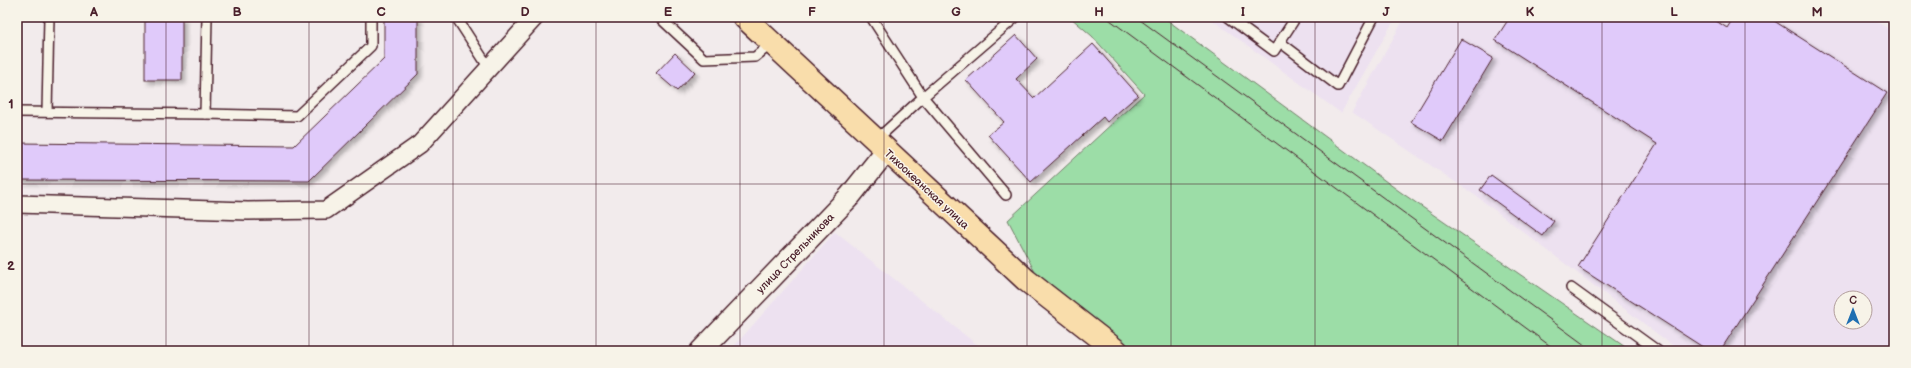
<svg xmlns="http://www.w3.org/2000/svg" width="1911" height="368" viewBox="0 0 1911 368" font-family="'Balsamiq Sans',sans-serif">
<defs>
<filter id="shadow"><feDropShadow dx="3.5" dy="3.5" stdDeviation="2" flood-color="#0004"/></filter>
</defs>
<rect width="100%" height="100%" fill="#f2ebec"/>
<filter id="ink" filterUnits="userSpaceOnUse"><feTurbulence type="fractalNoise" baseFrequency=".025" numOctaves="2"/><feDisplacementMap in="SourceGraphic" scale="8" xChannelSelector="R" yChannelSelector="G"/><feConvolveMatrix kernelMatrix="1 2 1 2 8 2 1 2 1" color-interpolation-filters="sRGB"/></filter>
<g filter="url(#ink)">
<g fill="#ede1f0" fill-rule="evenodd">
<path d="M 1208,17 L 1396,17 L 1341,113 Z"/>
<path d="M 1405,17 L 1868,17 L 1894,32 L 1894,351 L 1680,351 L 1476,196 L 1352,112 ZM 1841,298 L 1865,298 L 1865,322 L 1841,322 Z"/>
<path d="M 835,232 L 985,351 L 730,351 Z"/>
</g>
<path fill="#9cdda7" stroke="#737e69" d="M 1070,17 L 1163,17 L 1399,191 L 1631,351 L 1135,351 L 1094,323 L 1036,274 L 1008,220 L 1144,94 L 1092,36 Z"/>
<g fill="#e0cafa" stroke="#4a1f2b" filter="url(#shadow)">
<rect x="145" y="17" width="37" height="63"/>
<path d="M 384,17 L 418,17 L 418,74 L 309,181 L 17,180 L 17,143 L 294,146 L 384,59 Z"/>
<path d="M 1510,17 L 1710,17 L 1727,28 L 1734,17 L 1768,17 L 1887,93 L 1720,351 L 1709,351 L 1578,267 L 1657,144 L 1495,40 Z"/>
<path d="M 1016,35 L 1037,59 L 1016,79 L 1034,98 L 1093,44 L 1138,95 L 1107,122 L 1103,117 L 1031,182 L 988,135 L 1004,122 L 966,80 Z"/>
<path d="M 1461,39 L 1493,58 L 1443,141 L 1411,122 Z"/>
<path d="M 675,53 L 695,72 L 677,91 L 656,73 Z"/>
<path d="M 1491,175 L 1554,221 L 1543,236 L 1480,190 Z"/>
</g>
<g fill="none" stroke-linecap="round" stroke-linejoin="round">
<g stroke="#4a1f2b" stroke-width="12">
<g id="service">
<path d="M 456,17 L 489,68"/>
<path d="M 659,17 L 704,59 L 755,57 L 771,44"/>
<path d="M 871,17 L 923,97 L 876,140"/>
<path d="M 1228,17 L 1274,51 L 1296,17"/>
<path d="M 1280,42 L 1338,86 L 1374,17"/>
<path d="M 17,112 L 205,114 L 207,17"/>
<path d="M 47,112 L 49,17"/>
<path d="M 205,114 L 297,116 L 371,46 L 371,17"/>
<path d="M 1006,195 L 923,97 L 1016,17"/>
<path d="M 1571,288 L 1658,351"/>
</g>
</g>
<g stroke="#4a1f2b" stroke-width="20">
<path id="minor" d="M 17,204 L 248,211 L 326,210 L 420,144 L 535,17"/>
</g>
<g stroke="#4a1f2b" stroke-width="24">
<path id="tertiary" d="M 701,351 L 850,196 L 886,151"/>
</g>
<g stroke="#4a1f2b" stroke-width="25">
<path id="primary" d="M 744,17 L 1026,280 L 1117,351"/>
</g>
<use href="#service" stroke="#f7f3e8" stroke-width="9"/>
<use href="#minor" stroke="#f7f3e8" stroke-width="17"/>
<use href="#tertiary" stroke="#f7f3e8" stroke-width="21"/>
<use href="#primary" stroke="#f9ddab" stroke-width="22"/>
<g stroke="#4a1f2b" stroke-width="1">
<path d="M 1106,17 L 1557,351"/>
<path d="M 1136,17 L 1593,351"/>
</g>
</g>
</g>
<path fill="none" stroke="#4a1f2b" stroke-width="1" stroke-opacity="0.55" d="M 166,17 L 166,351M 309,17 L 309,351M 453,17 L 453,351M 596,17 L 596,351M 740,17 L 740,351M 884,17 L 884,351M 1027,17 L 1027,351M 1171,17 L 1171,351M 1315,17 L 1315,351M 1458,17 L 1458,351M 1602,17 L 1602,351M 1745,17 L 1745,351M 17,184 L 1894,184"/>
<g text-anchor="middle" stroke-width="3" stroke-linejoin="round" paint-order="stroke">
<g font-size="11" fill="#4a1f2b" stroke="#f7f3e8">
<text transform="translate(927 189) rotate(43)" y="4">Тихоокеанская улица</text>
<text transform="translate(795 253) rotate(-46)" y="4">улица Стрельникова</text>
</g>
</g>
<rect width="1911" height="368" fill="none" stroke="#f7f3e8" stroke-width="44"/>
<g transform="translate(1853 310)"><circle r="19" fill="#f7f3e8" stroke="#b29e9c"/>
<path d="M0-3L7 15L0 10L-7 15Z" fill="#1f6fb2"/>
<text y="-6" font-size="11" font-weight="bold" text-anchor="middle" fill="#4a1f2b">С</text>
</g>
<rect x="22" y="22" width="1867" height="324" fill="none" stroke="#4a1f2b" stroke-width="1.5"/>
<g font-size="13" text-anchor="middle" font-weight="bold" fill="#4a1f2b">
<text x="94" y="16">A</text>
<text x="237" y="16">B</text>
<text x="381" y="16">C</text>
<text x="525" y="16">D</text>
<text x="668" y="16">E</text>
<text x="812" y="16">F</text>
<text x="956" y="16">G</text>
<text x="1099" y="16">H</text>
<text x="1243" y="16">I</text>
<text x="1386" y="16">J</text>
<text x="1530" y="16">K</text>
<text x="1674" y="16">L</text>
<text x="1817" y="16">M</text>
<text x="11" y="108">1</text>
<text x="11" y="270">2</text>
</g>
</svg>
